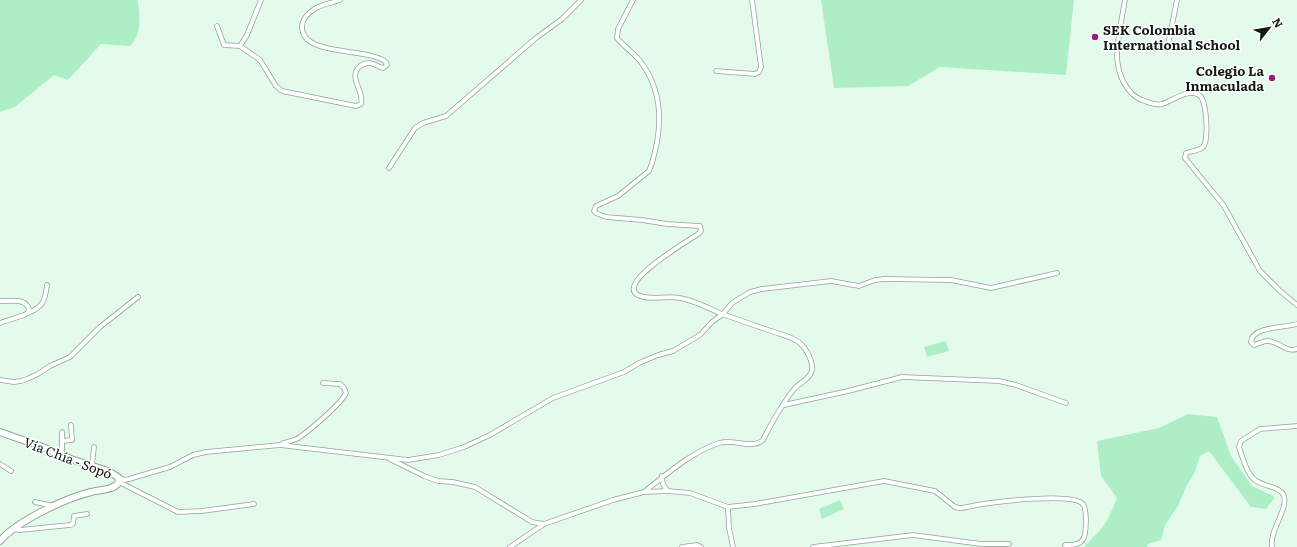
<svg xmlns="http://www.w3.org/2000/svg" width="1297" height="547" viewBox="0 0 1297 547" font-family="Literata,serif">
<rect width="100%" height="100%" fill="#e4fbec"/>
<g fill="#aeeec6">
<path d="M 0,0 L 138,0 C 139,17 143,33 130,46 L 101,44 L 68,80 L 54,75 L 15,107 L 0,112 Z"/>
<path d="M 821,0 L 1074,0 L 1066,75 L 940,67 L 908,86 L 834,88 Z"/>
<path d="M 946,341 L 949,351 L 927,357 L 924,347 Z"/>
<path d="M 1188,414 L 1217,417 L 1231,456 L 1252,486 L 1275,497 L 1266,509 L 1251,507 L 1209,451 L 1200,456 L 1195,472 L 1187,485 L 1178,506 L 1165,525 L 1161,540 L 1148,544 L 1147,547 L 1084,547 L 1101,529 L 1108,519 L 1117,498 L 1101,476 L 1097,441 L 1159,428 Z"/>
<path d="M 840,500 L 844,509 L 822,519 L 819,509 Z"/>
</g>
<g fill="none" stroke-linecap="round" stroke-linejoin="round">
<g stroke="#8ea495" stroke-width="5.5">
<g id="street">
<path d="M 633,0 L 618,29 L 617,38 C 625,48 636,54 643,65 C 659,88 662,114 657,142 C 655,152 653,162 649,171 L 618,196 L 596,206 L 594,211 L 596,213 L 606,217 L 642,220 L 667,224 L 700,226 L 701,231 L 698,234 C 690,240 615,283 638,295 C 649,301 668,295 680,298 C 696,301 708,308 722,314 C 739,320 757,326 774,332 C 783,335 794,337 801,344 C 806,349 811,358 812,365 C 814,377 802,381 795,388 C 786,398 769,427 763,440 C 751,450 734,438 719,443 C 690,453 667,474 644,492"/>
<path d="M 1125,0 C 1122,18 1117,40 1117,57 C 1118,74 1126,94 1142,100 C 1148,102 1156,106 1162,104 C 1172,101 1188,88 1199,95 C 1207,99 1209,141 1203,147 C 1199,151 1191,151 1186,153 L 1185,158 L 1224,206 L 1260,271 L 1279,290 L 1297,305"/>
<path d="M 217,26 L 224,45 L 240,46 L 260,60 L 276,86 L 282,91 L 356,106 L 361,104 C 365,91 347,78 360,66 C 363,64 365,63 369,63 C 374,63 378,67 383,68 L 387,65 L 386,62 C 368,47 302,57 302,27 C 302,19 309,12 316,8 C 324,4 332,3 340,0"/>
<path d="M 1168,45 L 1177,0"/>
<path d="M 240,46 L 247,35 L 261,0"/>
<path d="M 716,71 L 755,74 L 759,72 L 761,67 L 752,0"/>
<path d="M 389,168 L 415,128 L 423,123 L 446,116 L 536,38 L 562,19 L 581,0"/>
<path d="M 0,301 C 10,302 25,297 29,309 L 28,313 L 24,315 L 0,323"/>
<path d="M 28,313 C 43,307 45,301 47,285"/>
<path d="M 1297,324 C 1285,328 1252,326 1251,342 L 1254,345 C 1258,344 1263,341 1267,341 C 1278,340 1285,353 1297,349"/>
<path d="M 0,380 L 14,382 L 21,381 L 27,379 L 38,374 L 50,366 L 70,357 L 100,327 L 138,297"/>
<path d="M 784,405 L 848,391 L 902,377 L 999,381 L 1016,385 L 1066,403"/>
<path d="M 62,432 L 62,454"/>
<path d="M 62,441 L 72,440 L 71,425"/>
<path d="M 280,445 C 286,441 295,441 300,437 C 311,429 341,404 346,393 L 344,388 L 340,384 L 323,383"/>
<path d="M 390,459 L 424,476 L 438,481 L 453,482 L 475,487 L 532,522 L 544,524"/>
<path d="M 0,464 L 11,471"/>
<path d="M 92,465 L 94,447"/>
<path d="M 662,476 C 662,483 663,486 668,491"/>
<path d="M 118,477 L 124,480 L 129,479 L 170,467 L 193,455 L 206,452 L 280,445 L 408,460 L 439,455 L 464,447 L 490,435 L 553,398 L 624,372 L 639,363 L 658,355 L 673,351 L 700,335 L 712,322 L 723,314 L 732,303 L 750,292 L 762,289 L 831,281 L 859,286 L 875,280 L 884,279 L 951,280 L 991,288 L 1057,273"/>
<path d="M 119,482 L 178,512 L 202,511 L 254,504"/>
<path d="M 35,502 L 54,506"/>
<path d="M 728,507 L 729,528 L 733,547"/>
<path d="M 13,529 L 20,530 L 70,525 L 73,524 L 74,516 L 87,514"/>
<path d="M 510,547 L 544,524 L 613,500 L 644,492 L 668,491 L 690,493 L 728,507 L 755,504 L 884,481 L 935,491 L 955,507 L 959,508 C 965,508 971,506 977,505 C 994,502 1073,492 1083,504 C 1087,509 1086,527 1085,534 C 1083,545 1074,545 1065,545"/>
<path d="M 682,547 L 697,545 L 701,547"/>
<path d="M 813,547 L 913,535 L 981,544 L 1009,544"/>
<path d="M 1272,547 C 1269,531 1288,510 1284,496 C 1280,485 1258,487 1251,476 C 1245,468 1242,456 1239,447 L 1241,441 L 1260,429 L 1297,426"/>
</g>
</g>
<g stroke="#8ea495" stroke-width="8">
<path id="secondary" d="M 0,432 L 40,446 L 71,459 L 108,471 L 118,477 L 119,482 C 113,491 101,489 91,492 C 66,498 17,521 0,541"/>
</g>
<use href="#street" stroke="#fff" stroke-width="4"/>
<use href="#secondary" stroke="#fff" stroke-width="6"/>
</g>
<g fill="#931f7e" stroke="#fff" stroke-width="1.5">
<circle cx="1095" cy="37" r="4"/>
<circle cx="1272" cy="78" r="4"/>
</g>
<g text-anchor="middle" stroke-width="3" stroke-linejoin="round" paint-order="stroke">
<g font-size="13" font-weight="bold" fill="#121a15" stroke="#fff" text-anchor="start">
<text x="1103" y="35">SEK Colombia<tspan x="1103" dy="15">International School</tspan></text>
<text x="1264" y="76" text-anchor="end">Colegio La<tspan x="1264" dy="15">Inmaculada</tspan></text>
</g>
<g font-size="13" fill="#121a15" stroke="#fff">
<text transform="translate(68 458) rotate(21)" y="5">Vía Chía - Sopó</text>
</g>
</g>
<g transform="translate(1269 28) rotate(59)" stroke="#ffffff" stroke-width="3" paint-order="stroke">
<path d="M0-3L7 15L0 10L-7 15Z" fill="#121a15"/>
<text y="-6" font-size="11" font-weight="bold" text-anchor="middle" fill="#121a15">N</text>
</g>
</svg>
